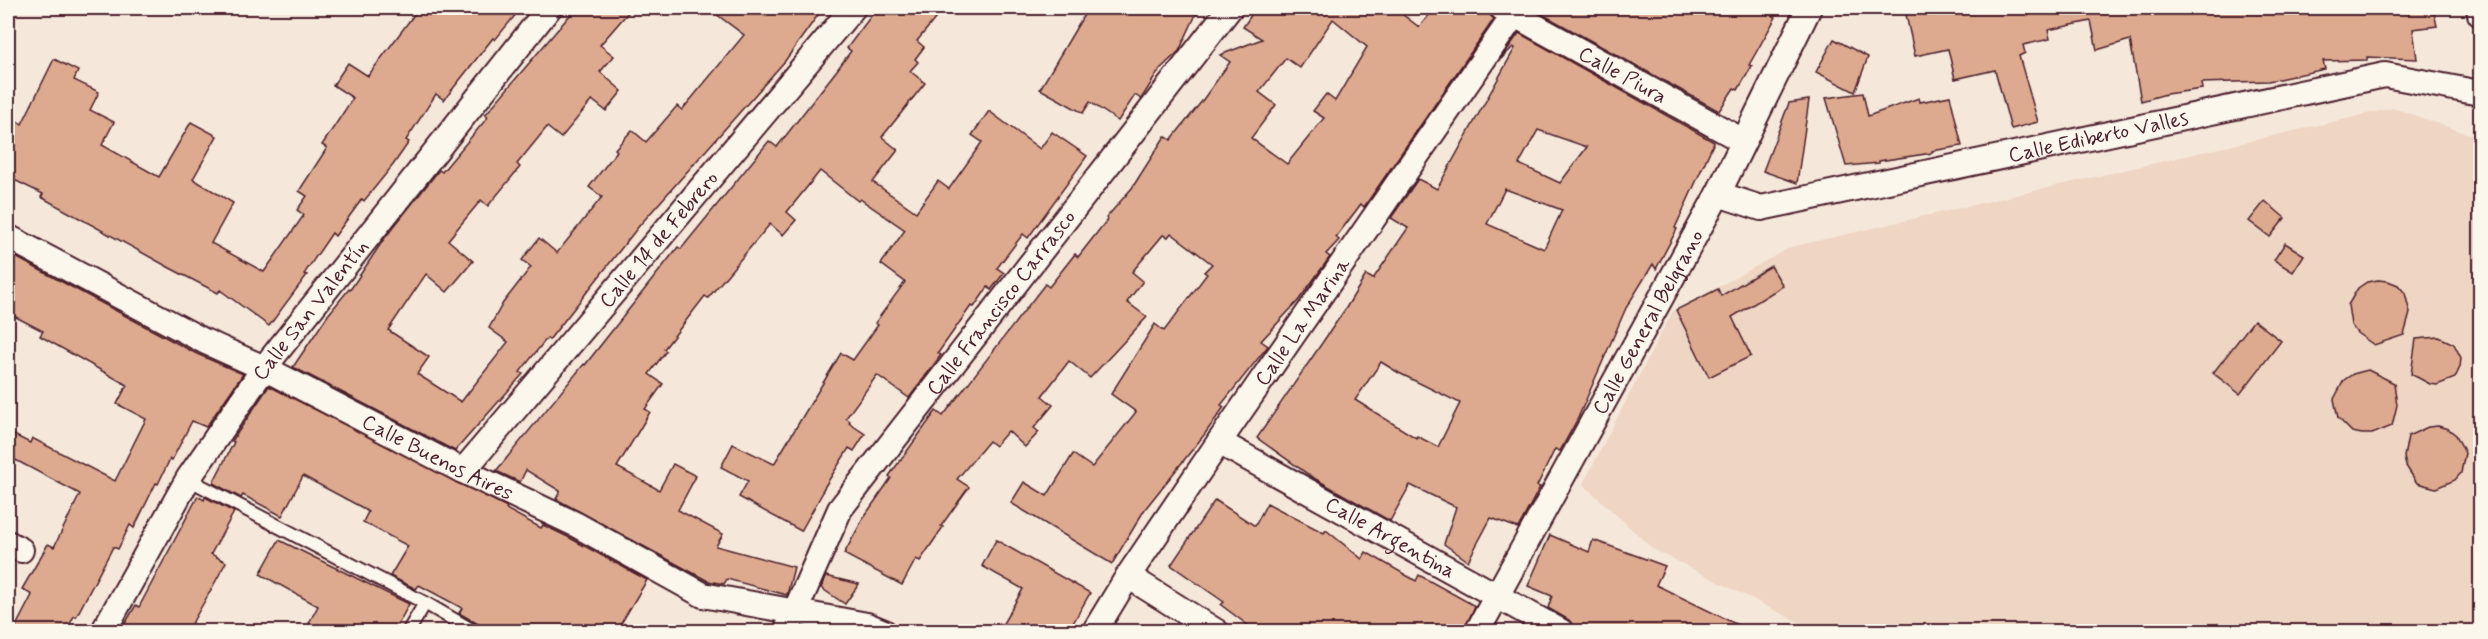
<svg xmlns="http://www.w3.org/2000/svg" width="2488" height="639" viewBox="0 0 2488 639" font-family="Mynerve,sans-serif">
<rect width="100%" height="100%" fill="#f5e8da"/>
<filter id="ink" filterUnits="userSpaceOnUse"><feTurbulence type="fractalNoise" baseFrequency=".0167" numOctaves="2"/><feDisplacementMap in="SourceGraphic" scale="12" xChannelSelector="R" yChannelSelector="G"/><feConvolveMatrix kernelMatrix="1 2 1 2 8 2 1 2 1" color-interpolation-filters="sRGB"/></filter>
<g filter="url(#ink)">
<path fill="#eed5c4" d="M 2393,108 L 2480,138 L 2480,631 L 1816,631 L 1653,549 L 1583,484 L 1672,312 L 1791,247 Z"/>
<g fill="#ddaa90" stroke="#4a1f2b" stroke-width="1.5" fill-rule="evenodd">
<path d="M 419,8 L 521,8 L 495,40 L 493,38 L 444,100 L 436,94 L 406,140 L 409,142 L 393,165 L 364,201 L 362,199 L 335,236 L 332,233 L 304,274 L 307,275 L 269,326 L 220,290 L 218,293 L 170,268 L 41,197 L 43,194 L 8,177 L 8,116 L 22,124 L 54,59 L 78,71 L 74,80 L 99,92 L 90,110 L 114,122 L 102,145 L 159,177 L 191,122 L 217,136 L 193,179 L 233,203 L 211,243 L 264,272 L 304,215 L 297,210 L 307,196 L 299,191 L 327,148 L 322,145 L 353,98 L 333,85 L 348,63 L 368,76 Z"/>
<path d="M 576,8 L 632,8 L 600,45 L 614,56 L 600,72 L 622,91 L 606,111 L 592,100 L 561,138 L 547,127 L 517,164 L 520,167 L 488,206 L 481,200 L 448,240 L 473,261 L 447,292 L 426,274 L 388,330 L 429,357 L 417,374 L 461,402 L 508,342 L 489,328 L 503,303 L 531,267 L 522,260 L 539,238 L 557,253 L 602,197 L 589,187 L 617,151 L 615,149 L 632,130 L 646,142 L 677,106 L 682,110 L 744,35 L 708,8 L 823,8 L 785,61 L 639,226 L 549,340 L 547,338 L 520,372 L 523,374 L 455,451 L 293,367 L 328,315 L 349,289 L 350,290 L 384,239 L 439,170 L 442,172 L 488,117 L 485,115 Z"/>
<path d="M 877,8 L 944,8 L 917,41 L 924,47 L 915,59 L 918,62 L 910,71 L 925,83 L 882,137 L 898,150 L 873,182 L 916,212 L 938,181 L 949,189 L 982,142 L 972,135 L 989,111 L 1040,149 L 1052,132 L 1087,156 L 1028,238 L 1023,234 L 997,268 L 1004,273 L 991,290 L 988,287 L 974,307 L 971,306 L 938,353 L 941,355 L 909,398 L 877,375 L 846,418 L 850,421 L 849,423 L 865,434 L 854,451 L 849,448 L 822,491 L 823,492 L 801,531 L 739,497 L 748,481 L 721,467 L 733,444 L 774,464 L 841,353 L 853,360 L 878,325 L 875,323 L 905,282 L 881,264 L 905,230 L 860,199 L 858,201 L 820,171 L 787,212 L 796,220 L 783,235 L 770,224 L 708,298 L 705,296 L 664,349 L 666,351 L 649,374 L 663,384 L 645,409 L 650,412 L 617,467 L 659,490 L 673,464 L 696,476 L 678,510 L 723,534 L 716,546 L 794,567 L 787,595 L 727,579 L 724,584 L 708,581 L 556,499 L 560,491 L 526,470 L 520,482 L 496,471 L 584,364 L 585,365 L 678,247 L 681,249 L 769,141 L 777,147 L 837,70 L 851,51 L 847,48 Z"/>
<path d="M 1088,8 L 1199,8 L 1179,51 L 1160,69 L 1141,99 L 1135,95 L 1118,121 L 1090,102 L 1083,113 L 1040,89 Z"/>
<path d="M 1256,8 L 1394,8 L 1419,27 L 1435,8 L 1488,8 L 1490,15 L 1494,19 L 1364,207 L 1361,204 L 1336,237 L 1339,240 L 1326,254 L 1330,257 L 1298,301 L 1261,341 L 1268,346 L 1221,405 L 1224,407 L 1204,435 L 1145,509 L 1112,564 L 1011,503 L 1024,482 L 1047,496 L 1073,454 L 1092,467 L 1136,412 L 1111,394 L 1155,324 L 1164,331 L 1207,274 L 1204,272 L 1212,264 L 1171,233 L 1168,237 L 1163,235 L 1132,272 L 1143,281 L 1127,302 L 1147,317 L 1090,378 L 1069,361 L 1042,396 L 1053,405 L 1034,428 L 1039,432 L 1025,447 L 1008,431 L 995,446 L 989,441 L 957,479 L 969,487 L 941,526 L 943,527 L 920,561 L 916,559 L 902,585 L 844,554 L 864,517 L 891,478 L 889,476 L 936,411 L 943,416 L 1045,284 L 1049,287 L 1075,254 L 1078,257 L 1107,220 L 1106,218 L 1132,188 L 1165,136 L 1171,140 L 1202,101 L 1230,62 L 1220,55 L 1262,39 L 1243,27 ZM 1333,19 L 1367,47 L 1335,101 L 1326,94 L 1313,111 L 1324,118 L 1287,164 L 1251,138 L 1276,105 L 1259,92 L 1286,58 L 1300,68 Z"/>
<path d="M 1531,8 L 1759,8 L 1776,17 L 1749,65 L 1752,66 L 1738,90 L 1734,88 L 1719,111 Z"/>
<path d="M 1916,8 L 2317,8 L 2317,10 L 2433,8 L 2437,26 L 2413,29 L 2417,59 L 2367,57 L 2367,60 L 2323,61 L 2325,69 L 2279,79 L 2268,81 L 2201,83 L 2202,89 L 2166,94 L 2141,101 L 2130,40 L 2097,50 L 2091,21 L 2048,30 L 2050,39 L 2023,45 L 2025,53 L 2019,56 L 2038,122 L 2011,129 L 1995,70 L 1955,79 L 1948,49 L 1915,56 L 1905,10 Z"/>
<path d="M 1519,33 L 1714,142 L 1675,228 L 1677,229 L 1656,269 L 1653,264 L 1626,308 L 1578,418 L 1560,451 L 1555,449 L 1537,486 L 1540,487 L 1518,528 L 1491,518 L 1468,561 L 1444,544 L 1456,507 L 1410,485 L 1390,521 L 1312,477 L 1257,438 L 1346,308 L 1366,275 L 1373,279 L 1408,228 L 1391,218 L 1418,179 L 1437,189 L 1515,48 L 1513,47 L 1500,60 ZM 1538,130 L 1587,147 L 1560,183 L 1519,164 ZM 1505,189 L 1562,210 L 1544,249 L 1487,224 ZM 1381,362 L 1399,373 L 1460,403 L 1438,447 L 1417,436 L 1416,438 L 1355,400 Z"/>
<path d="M 1834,39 L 1868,57 L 1855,92 L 1816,72 Z"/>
<path d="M 1863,93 L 1868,116 L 1919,98 L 1920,102 L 1950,96 L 1962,146 L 1932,151 L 1932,153 L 1879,161 L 1879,163 L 1846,166 L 1826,98 Z"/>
<path d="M 1809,100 L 1797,183 L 1763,171 L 1789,103 Z"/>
<path d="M 2265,201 L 2285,218 L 2270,237 L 2249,221 Z"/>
<path d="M 2285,243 L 2304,255 L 2293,272 L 2274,260 Z"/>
<path d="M 8,253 L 197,354 L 243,374 L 206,427 L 192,421 L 172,460 L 170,459 L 158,484 L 156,483 L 134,528 L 130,525 L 118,549 L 113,547 L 76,617 L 74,616 L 66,632 L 13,632 L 32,595 L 22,589 L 48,544 L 54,547 L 80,494 L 8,456 L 8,432 L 30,443 L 32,438 L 115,481 L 146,419 L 117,404 L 127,385 L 40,336 L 43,331 L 8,313 Z"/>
<path d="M 1771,266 L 1783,286 L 1732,317 L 1751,356 L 1709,377 L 1676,310 L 1718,289 L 1721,296 Z"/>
<path d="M 2378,280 L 2388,281 L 2398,285 L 2405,293 L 2410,313 L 2404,335 L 2374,345 L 2357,333 L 2351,325 L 2348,305 L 2358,288 L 2367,282 Z"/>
<path d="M 2254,320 L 2281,341 L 2240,394 L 2213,373 Z"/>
<path d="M 2439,337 L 2454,344 L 2461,358 L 2460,367 L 2455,378 L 2437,385 L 2430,384 L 2411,374 L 2416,339 Z"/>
<path d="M 2368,370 L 2394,383 L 2397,405 L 2392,426 L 2372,434 L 2362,434 L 2352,432 L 2338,418 L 2334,399 L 2344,380 L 2353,374 Z"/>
<path d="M 269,386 L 507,507 L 506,509 L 541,528 L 543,525 L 568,537 L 647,580 L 616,632 L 483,632 L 480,625 L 459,613 L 462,608 L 419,585 L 416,589 L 390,576 L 408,546 L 363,522 L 368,512 L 361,507 L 303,476 L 282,516 L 243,495 L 241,498 L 213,483 L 234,442 L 232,441 Z"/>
<path d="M 2438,426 L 2448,429 L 2456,435 L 2465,453 L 2461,473 L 2455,480 L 2436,488 L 2417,483 L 2406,466 L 2404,457 L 2408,436 L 2428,427 Z"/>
<path d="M 198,496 L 204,500 L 205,497 L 234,512 L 211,554 L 226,562 L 212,588 L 187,632 L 120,632 L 136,605 L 139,607 Z"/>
<path d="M 1215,500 L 1255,526 L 1267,503 L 1324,533 L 1326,530 L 1362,559 L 1366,552 L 1416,581 L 1419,575 L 1475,606 L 1463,632 L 1257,632 L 1221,605 L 1224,602 L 1171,565 Z"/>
<path d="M 1550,535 L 1589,552 L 1593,540 L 1665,566 L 1656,585 L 1752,632 L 1576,632 L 1569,620 L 1548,608 L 1552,596 L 1528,586 Z"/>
<path d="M 279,540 L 409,604 L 394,632 L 326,632 L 309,623 L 318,606 L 260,574 Z"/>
<path d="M 996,540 L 1090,593 L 1068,632 L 998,632 L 1023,589 L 982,566 Z"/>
<path d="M 826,576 L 859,584 L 845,604 L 821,588 Z"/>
</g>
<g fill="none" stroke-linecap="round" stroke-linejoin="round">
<g stroke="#4a1f2b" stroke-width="16">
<g id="service">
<path d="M 188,479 L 425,603 L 475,632"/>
<path d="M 408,632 L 425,603"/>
</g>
</g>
<g stroke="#4a1f2b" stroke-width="28">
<g id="minor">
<path id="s1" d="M 1502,8 L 1743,141"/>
<path d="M 2479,8 L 2480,14"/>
<path id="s2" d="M 1718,194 L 1761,208 L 2385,75 L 2480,93"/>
<path id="s3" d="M 8,237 L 204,341 L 264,368 L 463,471 L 575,524 L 703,595 L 867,625 L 884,632"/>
<path id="s4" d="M 1219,442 L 1562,632"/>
<path id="s5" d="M 463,471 L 853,8"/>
<path d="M 8,543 L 21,550"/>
<path d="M 1128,576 L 1217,632"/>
<path id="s6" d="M 103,632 L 188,479 L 264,368 L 549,8"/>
<path id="s7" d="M 786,632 L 840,509 L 1230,8"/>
<path id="s8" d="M 1094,632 L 1128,576 L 1219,442 L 1514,15"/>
<path id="s9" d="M 1477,632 L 1718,194 L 1809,8"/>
</g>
</g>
<use href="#service" stroke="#fbf7ec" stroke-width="12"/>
<use href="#minor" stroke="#fbf7ec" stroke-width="24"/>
</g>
</g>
<g text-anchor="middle" stroke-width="4.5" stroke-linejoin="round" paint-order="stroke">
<g font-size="21" fill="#4a1f2b" stroke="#fbf7ec">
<text dy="7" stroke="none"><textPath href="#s1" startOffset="138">Calle Piura</textPath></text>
<text dy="7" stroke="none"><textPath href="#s2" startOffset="390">Calle Ediberto Valles</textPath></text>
<text dy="7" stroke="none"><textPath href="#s5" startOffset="303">Calle 14 de Febrero</textPath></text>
<text dy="7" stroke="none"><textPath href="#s7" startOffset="396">Calle Francisco Carrasco</textPath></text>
<text dy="7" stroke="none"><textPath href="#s6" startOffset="384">Calle San Valentín</textPath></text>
<text dy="7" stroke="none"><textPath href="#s8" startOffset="374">Calle La Marina</textPath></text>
<text dy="7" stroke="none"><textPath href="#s9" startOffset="354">Calle General Belgrano</textPath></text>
<text dy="7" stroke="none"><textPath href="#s3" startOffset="483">Calle Buenos Aires</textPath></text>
<text dy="7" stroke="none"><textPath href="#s4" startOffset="196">Calle Argentina</textPath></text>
</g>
</g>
<rect width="2488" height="639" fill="none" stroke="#fbf7ec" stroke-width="30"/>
<rect x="15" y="15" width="2458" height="609" fill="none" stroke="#4a1f2b" stroke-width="2" filter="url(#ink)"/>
</svg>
